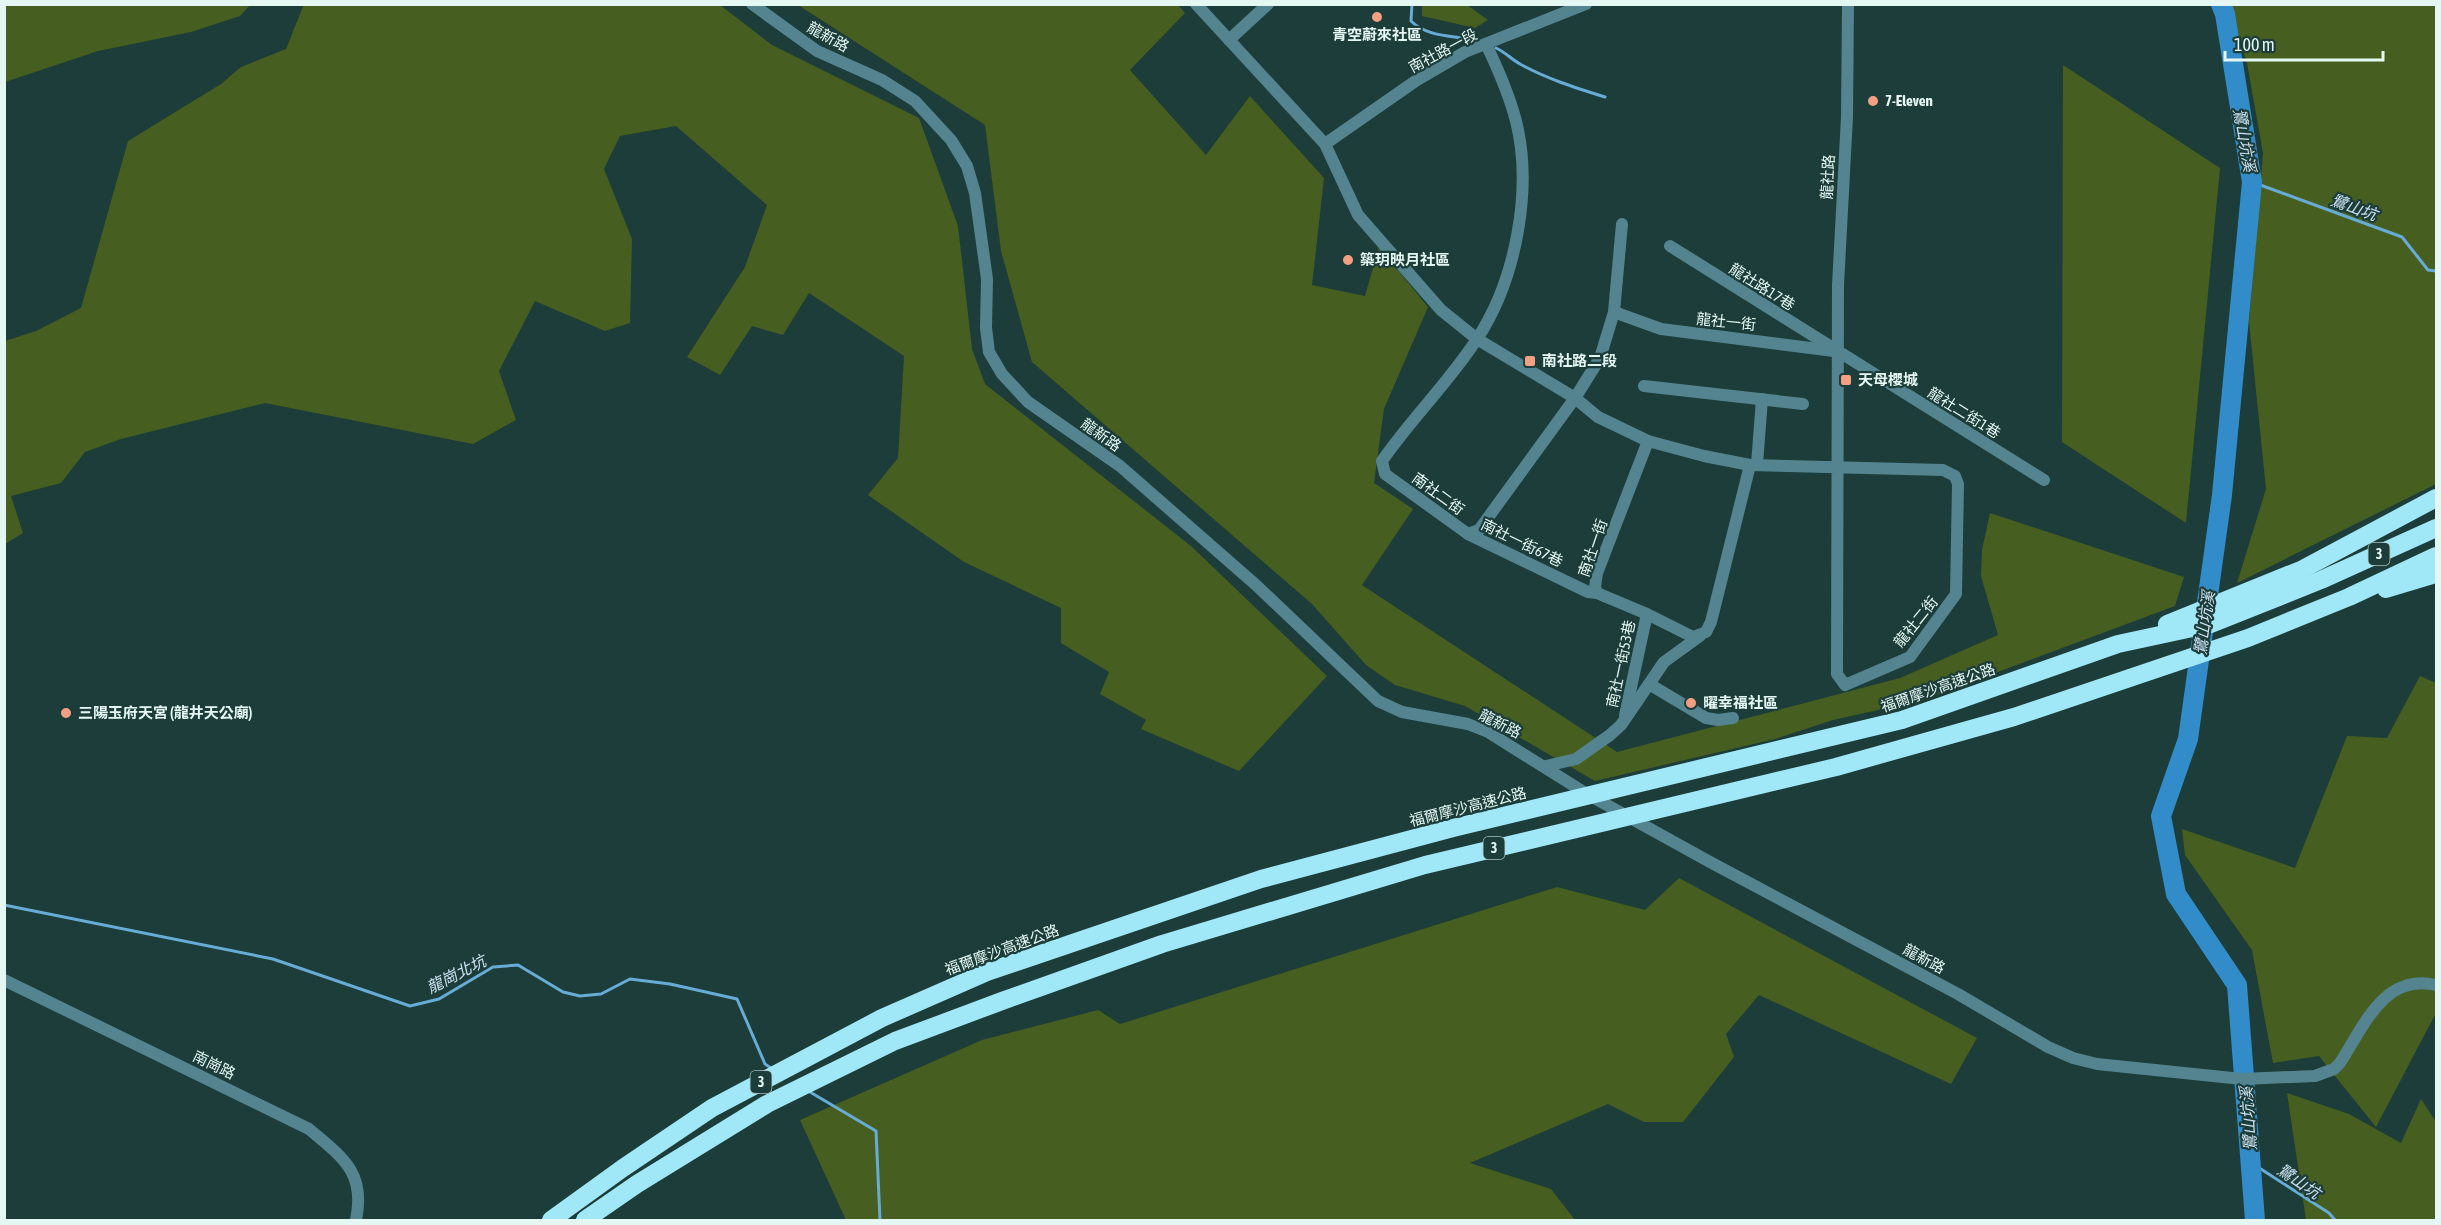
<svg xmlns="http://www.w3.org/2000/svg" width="2441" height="1225" viewBox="0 0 2441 1225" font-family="'Asap Condensed','Noto Sans TC',sans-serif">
<rect width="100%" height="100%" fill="#1c3d39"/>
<g fill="#465e1f">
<path d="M 304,4 L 720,5 L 772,45 L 919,118 L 958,226 L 972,349 L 985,384 L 1191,546 L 1327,676 L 1239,771 L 1141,729 L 1146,720 L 1100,694 L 1109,672 L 1061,643 L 1061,608 L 964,562 L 868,495 L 898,458 L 904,356 L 809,293 L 783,335 L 752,326 L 720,375 L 687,357 L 745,267 L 767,205 L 676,126 L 620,136 L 604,169 L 632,239 L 630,323 L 605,331 L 535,301 L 499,371 L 516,420 L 473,444 L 265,403 L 121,439 L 85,452 L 61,483 L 11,496 L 23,533 L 5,544 L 5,341 L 36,331 L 81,308 L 128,141 L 221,84 L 241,67 L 286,49 Z"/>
<path d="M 4,5 L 5,4 L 250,5 L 240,16 L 191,32 L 98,51 L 5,82 Z"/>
<path d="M 798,5 L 1178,5 L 1185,13 L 1130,70 L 1206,155 L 1250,96 L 1324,178 L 1312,285 L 1365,296 L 1379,247 L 1428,307 L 1384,409 L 1374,483 L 1413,509 L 1362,585 L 1617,752 L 1900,678 L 1998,635 L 1981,576 L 1982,550 L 1990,513 L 2184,577 L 2175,606 L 1923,700 L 1833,720 L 1775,739 L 1595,781 L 1465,706 L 1395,685 L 1366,665 L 1312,604 L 1032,362 L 1001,251 L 985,125 Z"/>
<path d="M 1422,5 L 1467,5 L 1488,20 L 1475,28 L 1422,16 Z"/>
<path d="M 2228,5 L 2436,5 L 2436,484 L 2237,583 L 2266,489 L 2249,322 L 2263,153 L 2247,63 Z"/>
<path d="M 2063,65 L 2220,168 L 2186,523 L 2062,442 Z"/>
<path d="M 2420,676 L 2436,683 L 2436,1013 L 2376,1127 L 2319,1056 L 2273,1063 L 2252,950 L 2185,855 L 2182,829 L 2295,868 L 2347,736 L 2387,738 Z"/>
<path d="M 1679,878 L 1977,1038 L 1951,1084 L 1759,995 L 1726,1034 L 1734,1057 L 1683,1122 L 1644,1122 L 1608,1104 L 1470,1163 L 1551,1189 L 1575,1220 L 846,1220 L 800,1120 L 982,1040 L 1098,1010 L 1120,1024 L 1557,887 L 1645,910 Z"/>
<path d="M 2287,1093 L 2349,1114 L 2401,1143 L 2421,1099 L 2436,1122 L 2436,1220 L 2306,1220 Z"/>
</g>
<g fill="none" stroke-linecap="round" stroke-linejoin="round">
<g stroke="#67acd6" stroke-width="3">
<path d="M 1412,4 L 1411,21 C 1428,38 1455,35 1476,41"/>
<path d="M 1496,48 C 1505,52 1511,59 1520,64 C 1547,79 1576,88 1605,97"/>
<path d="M 2252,182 L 2402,237 L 2428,270 L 2436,271"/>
<path d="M 4,905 L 273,959 L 410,1006 L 439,999 L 493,967 L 518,965 L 563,992 L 580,996 L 601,994 L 630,979 L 670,984 L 737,999 L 765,1064 L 771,1068"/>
<path d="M 810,1092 L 876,1131 L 880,1220"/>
<path d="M 2250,1162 L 2329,1213 L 2335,1220"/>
</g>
<path stroke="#328cc9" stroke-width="20" d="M 2221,4 L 2225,14 L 2252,182 L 2222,495 L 2188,739 L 2161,816 L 2176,894 L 2237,985 L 2255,1220"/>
<g stroke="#53848f" stroke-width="12">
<path d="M 752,4 L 817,51 L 882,80 L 915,101 L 951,140 L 967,166 L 975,193 L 987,279 L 986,328 L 989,352 L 1002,374 L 1028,402 L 1120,466 L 1256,585 L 1378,701 L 1402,712 L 1468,724 L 1488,732 L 1587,794 L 1710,862 L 1958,994 L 2048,1047 L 2073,1058 L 2097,1064 L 2242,1079 L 2315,1076 L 2334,1069 L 2340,1063 C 2364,1026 2384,973 2436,985"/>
<path d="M 1196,4 L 1325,144 L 1358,215 L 1441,310 L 1477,339 L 1575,398 L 1598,417 L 1648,441 L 1704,456 L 1750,465 L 1943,470 L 1955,476 L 1958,484 L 1956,594 L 1910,657 L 1845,685 L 1837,674 L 1838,285 L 1847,117 L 1848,4"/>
<path d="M 1229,40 L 1268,4"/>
<path d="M 1486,44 C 1498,69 1509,94 1516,121 C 1533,189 1516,280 1477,339 C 1449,382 1411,419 1382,461 L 1385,474 L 1468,534 L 1479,530 L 1575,398 L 1600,358 L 1614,312 L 1622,224"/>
<path d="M 1325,144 L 1417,80 L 1465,52 L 1586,4"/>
<path d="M 1670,246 L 2044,480"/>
<path d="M 1614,312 L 1661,329 L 1834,351"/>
<path d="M 1644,386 L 1803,404"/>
<path d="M 1648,441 L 1597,573 L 1595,587 L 1597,593 L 1647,614 L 1693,637 L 1706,632 L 1711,622 L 1750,465"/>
<path d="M 1757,464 L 1762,399"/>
<path d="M 1468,534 L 1588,592 L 1597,593"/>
<path d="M 1649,684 L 1706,718 L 1718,720 L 1733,718"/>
<path d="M 1625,715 L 1647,614"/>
<path d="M 1546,766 L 1576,759 L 1610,735 L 1621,725 L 1664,662 L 1700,636"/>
<path d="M 4,980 L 309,1129 C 342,1157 366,1172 356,1220"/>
</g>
<g stroke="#a0e7f8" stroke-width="18">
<path d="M 2386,589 L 2436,574"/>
<path d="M 2167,624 L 2303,569 L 2436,498"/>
<path d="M 551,1220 L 623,1168 L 712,1108 L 882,1018 L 987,972 L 1261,879 L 1453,828 L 1902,720 L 2118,644 L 2211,624 L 2321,580 L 2436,528"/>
<path d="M 585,1220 L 637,1184 L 767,1104 L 895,1041 L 1002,1001 L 1162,944 L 1425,865 L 1836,767 L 2014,717 L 2248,638 L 2349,597 L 2436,556"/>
</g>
</g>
<g fill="#f2a081" stroke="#1c3d39" stroke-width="2">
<circle cx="1377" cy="17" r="6"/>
<circle cx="1873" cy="101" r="6"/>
<circle cx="1348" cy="260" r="6"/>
<rect x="1524" y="355" width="12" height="12" rx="3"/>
<rect x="1840" y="374" width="12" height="12" rx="3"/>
<circle cx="1691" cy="703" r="6"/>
<circle cx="66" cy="713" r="6"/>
</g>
<g text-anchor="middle" stroke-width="4.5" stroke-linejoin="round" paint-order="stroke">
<g fill="#1c3d39" stroke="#a8bfbb" stroke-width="1.5">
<rect x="2368.5" y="543" width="21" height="22" rx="4.5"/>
<rect x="1483.5" y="837" width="21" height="22" rx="4.5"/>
<rect x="750.5" y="1071" width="21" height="22" rx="4.5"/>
</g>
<g font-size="14" font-weight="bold" fill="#e4f7f3">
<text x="2379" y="559">3</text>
<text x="1494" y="853">3</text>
<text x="761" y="1087">3</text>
</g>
<g font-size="15" font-weight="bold" fill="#e4f7f3" stroke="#1c3d39" text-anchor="start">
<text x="1377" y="40" text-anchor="middle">青空蔚來社區</text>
<text x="1885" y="106">7-Eleven</text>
<text x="1360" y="265">築玥映月社區</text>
<text x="1542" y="366">南社路二段</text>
<text x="1858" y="385">天母櫻城</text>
<text x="1703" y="708">曜幸福社區</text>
<text x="78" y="718">三陽玉府天宮 (龍井天公廟)</text>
</g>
<g font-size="15" fill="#e4f7f3" stroke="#1c3d39">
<text transform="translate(828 37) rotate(29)" y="5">龍新路</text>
<text transform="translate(1443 51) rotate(-28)" y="5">南社路一段</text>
<text transform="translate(1828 177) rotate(-87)" y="5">龍社路</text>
<text transform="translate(1762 287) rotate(32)" y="5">龍社路17巷</text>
<text transform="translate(1726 322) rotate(6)" y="5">龍社一街</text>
<text transform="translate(1964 413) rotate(32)" y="5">龍社二街1巷</text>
<text transform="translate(1101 435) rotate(35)" y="5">龍新路</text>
<text transform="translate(1438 494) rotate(36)" y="5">南社二街</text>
<text transform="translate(1522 543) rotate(26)" y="5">南社一街67巷</text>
<text transform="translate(1593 548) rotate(-71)" y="5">南社一街</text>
<text transform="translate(1916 622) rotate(-51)" y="5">龍社二街</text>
<text transform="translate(1621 664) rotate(-78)" y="5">南社一街53巷</text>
<text transform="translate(1938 688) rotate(-19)" y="5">福爾摩沙高速公路</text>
<text transform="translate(1500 724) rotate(27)" y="5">龍新路</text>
<text transform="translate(1468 807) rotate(-14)" y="5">福爾摩沙高速公路</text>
<text transform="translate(1002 950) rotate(-20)" y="5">福爾摩沙高速公路</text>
<text transform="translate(1924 959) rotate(28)" y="5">龍新路</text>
<text transform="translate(214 1065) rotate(26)" y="5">南崗路</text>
</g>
<g font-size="16" font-style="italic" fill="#cce0f1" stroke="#1c3d39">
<text transform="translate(2245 140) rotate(80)" y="6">鷺山坑溪</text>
<text transform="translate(2354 207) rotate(20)" y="6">鷺山坑</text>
<text transform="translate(2204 623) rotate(-82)" y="6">鷺山坑溪</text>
<text transform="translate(456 974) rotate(-27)" y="6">龍崗北坑</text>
<text transform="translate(2248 1119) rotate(-94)" y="6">鷺山坑溪</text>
<text transform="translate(2299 1181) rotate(34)" y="6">鷺山坑</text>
</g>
</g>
<rect width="2441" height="1225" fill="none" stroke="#e4f7f3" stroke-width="12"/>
<path d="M2225 51v9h158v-9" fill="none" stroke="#e4f7f3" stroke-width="3"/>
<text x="2234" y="51" font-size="18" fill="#e4f7f3" stroke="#1c3d39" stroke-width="4.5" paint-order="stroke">100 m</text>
</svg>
